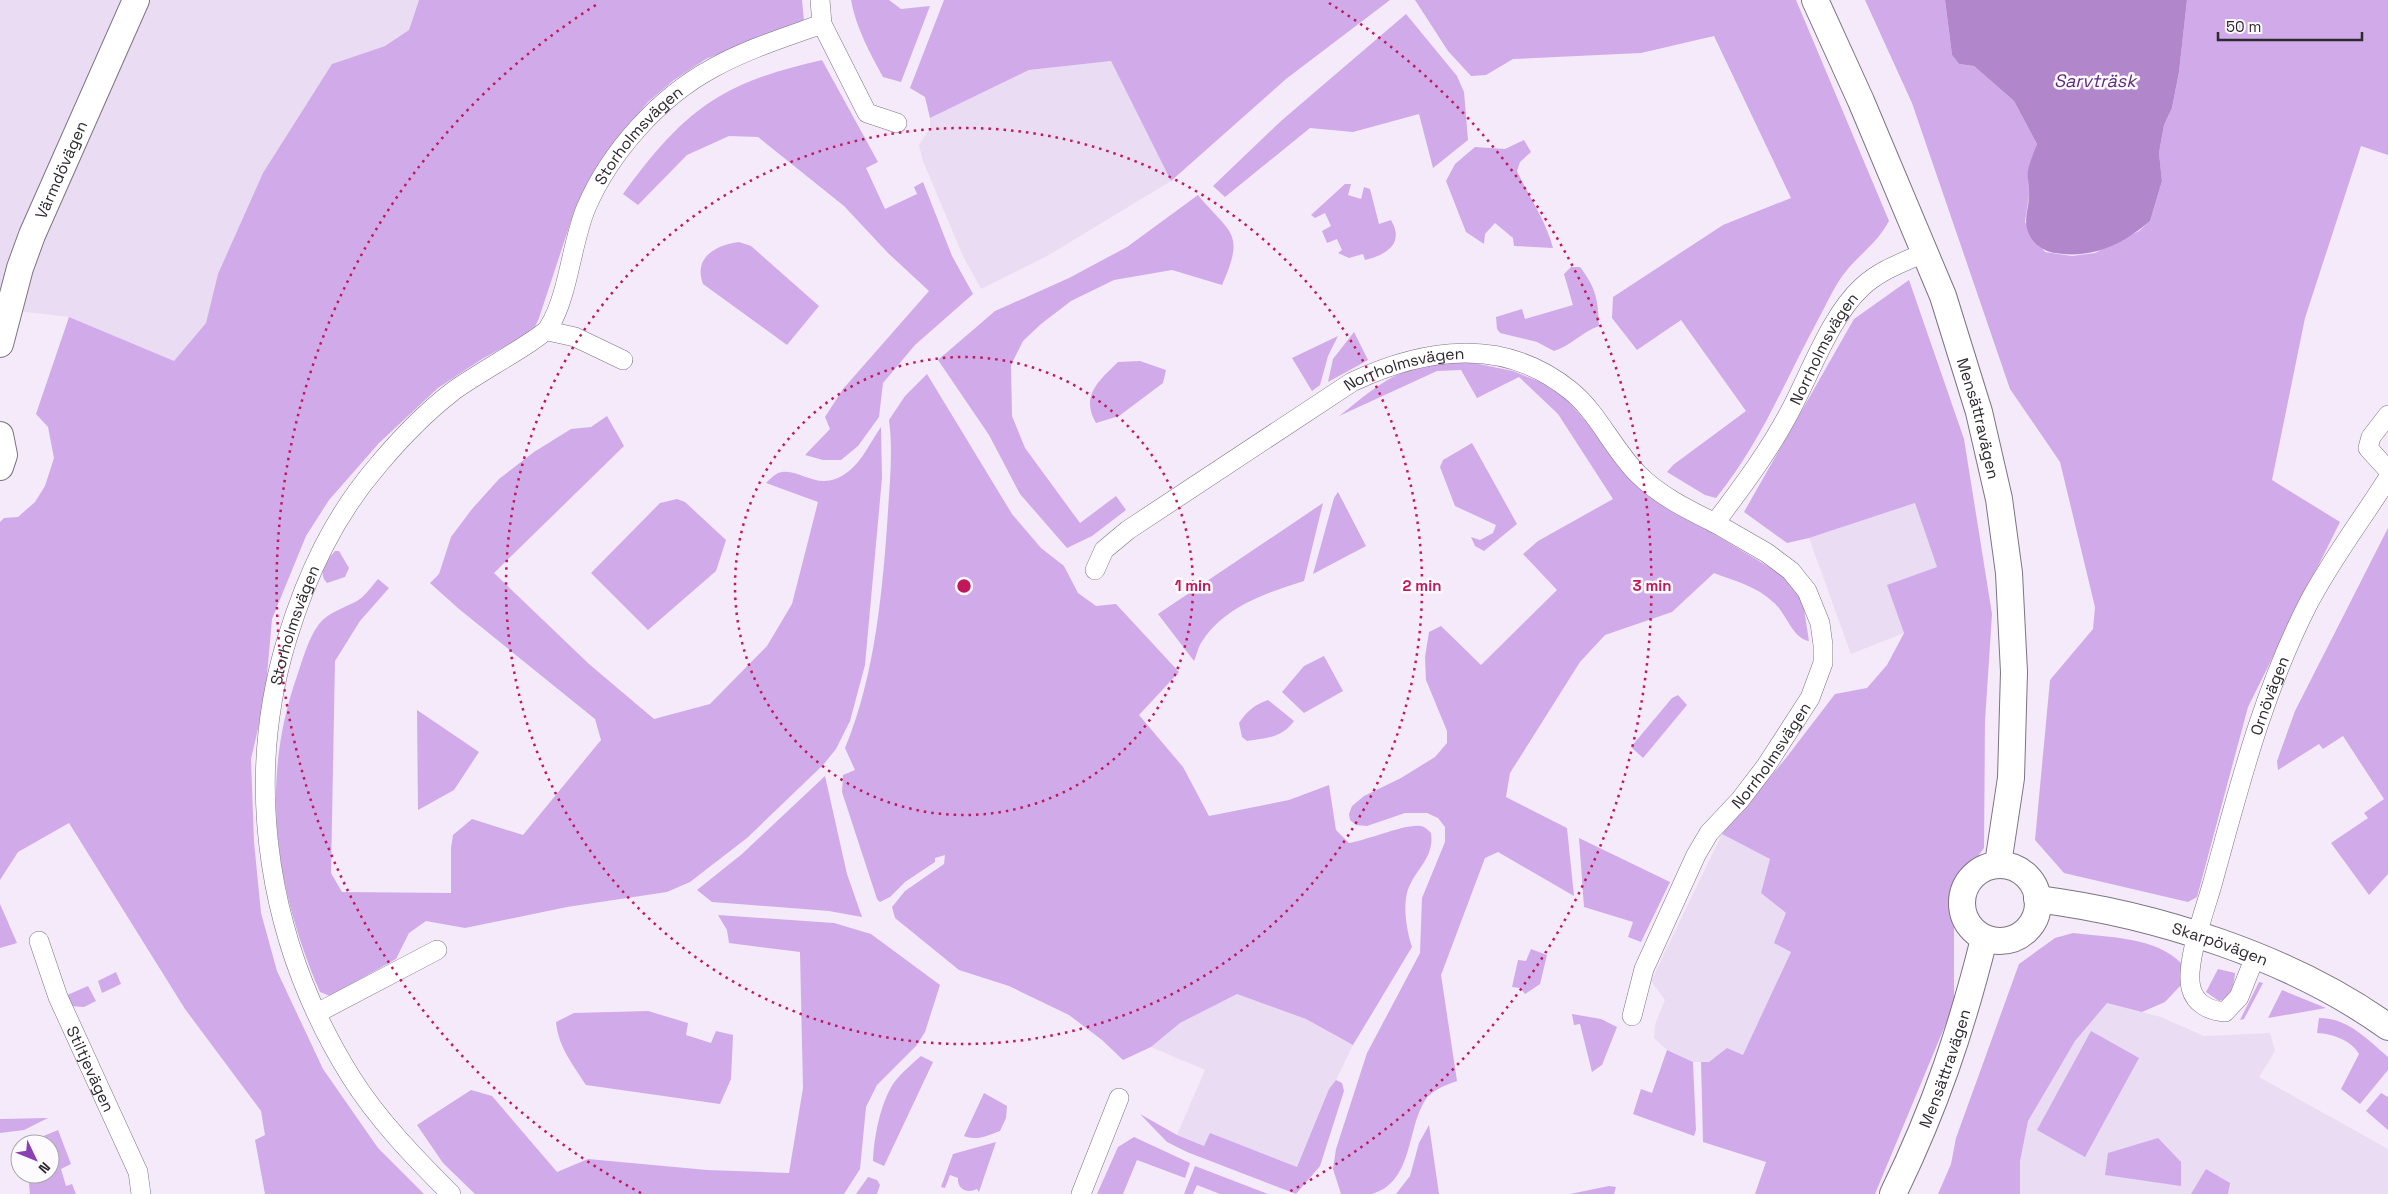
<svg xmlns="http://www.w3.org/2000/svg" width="2388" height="1194" viewBox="0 0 2388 1194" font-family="'Space Grotesk',sans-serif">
<rect width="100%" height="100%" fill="#f4eafa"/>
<g fill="#eadcf3">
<path d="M 0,0 L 419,0 L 409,30 L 385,46 L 332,64 L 218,274 L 206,323 L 174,362 L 69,317 L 0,309 Z"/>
<path d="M 1111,61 L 1171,181 L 1047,256 L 981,289 L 962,254 L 923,161 L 919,145 L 930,128 L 930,118 L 1029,70 Z"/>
<path d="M 1915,503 L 1937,567 L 1888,585 L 1904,633 L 1851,654 L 1809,538 Z"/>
<path d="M 1722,834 L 1770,859 L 1761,893 L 1786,913 L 1792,952 L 1743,1056 L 1727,1048 L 1709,1062 L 1693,1062 L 1667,1050 L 1654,1038 L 1655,1025 L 1665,1000 L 1651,981 Z"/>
<path d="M 1237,994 L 1306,1019 L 1353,1045 L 1336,1080 L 1329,1089 L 1297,1167 L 1253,1165 L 1177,1135 L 1205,1070 L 1151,1047 L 1180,1023 Z"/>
<path d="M 2107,1003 L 2161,1017 L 2204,1036 L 2270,1033 L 2275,1051 L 2259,1077 L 2388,1149 L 2388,1194 L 1946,1194 L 1958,1167 Z"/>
</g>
<g fill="#d1aaea">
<path d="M 419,0 L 802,0 L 804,21 L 706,59 L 674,80 L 648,102 L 623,132 L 585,189 L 572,218 L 539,318 L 533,331 L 482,359 L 438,388 L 379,443 L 329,500 L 306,536 L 272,619 L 265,698 L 251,759 L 254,842 L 261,913 L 277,971 L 323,1069 L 378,1148 L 424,1194 L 265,1194 L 255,1140 L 265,1135 L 261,1111 L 185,1009 L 69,823 L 18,852 L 0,880 L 0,522 L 4,518 L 18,517 L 35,502 L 45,486 L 54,458 L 48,427 L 36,414 L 69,317 L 174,361 L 206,323 L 218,274 L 263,173 L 332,64 L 385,46 L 409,30 Z"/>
<path d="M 851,0 L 889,0 L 901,9 L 930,6 L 901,82 L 883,77 C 870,53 856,28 851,0 Z"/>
<path d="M 944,0 L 1390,0 L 1286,79 L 1171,181 L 1111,61 L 1029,70 L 930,118 L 925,97 L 910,88 Z"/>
<path d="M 1415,0 L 1796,0 L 1889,221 C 1877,243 1862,252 1847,270 C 1836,283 1828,301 1820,316 C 1785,380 1762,441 1716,498 L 1705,495 L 1667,472 L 1673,465 L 1746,411 L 1681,320 L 1637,350 L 1612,318 L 1613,297 L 1723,225 L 1791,198 L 1714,36 L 1641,53 L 1513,59 L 1486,75 L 1471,76 L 1448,51 Z"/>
<path d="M 1865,0 L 1945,0 L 1952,55 L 1959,64 L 1974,66 L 2014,101 L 2037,144 L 2028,172 L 2029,195 L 2025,222 L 2045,252 L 2072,256 L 2095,253 L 2139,231 L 2150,221 L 2162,181 L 2159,153 L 2164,125 L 2172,108 L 2179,72 L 2187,0 L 2388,0 L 2388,155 L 2361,146 L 2305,318 L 2272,480 L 2340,522 L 2248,707 L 2197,897 L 2188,902 L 2064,873 L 2035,840 L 2050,680 L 2093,629 L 2095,607 L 2060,462 L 2010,389 L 1912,103 Z"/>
<path d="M 1406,14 L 1457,76 L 1464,92 L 1468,140 L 1433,168 L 1419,114 L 1353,132 L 1310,128 L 1225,197 L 1213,186 L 1281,121 Z"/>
<path d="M 822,60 L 878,162 L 866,168 L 885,209 L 917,194 L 914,187 L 923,182 L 952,256 L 973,294 L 915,345 L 883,383 L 879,417 L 858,446 L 841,460 L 823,460 L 805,455 L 830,429 L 825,417 L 843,389 L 929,291 L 888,253 L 844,206 L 758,137 L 729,136 L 687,155 L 638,205 L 623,194 C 650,157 680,119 720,96 C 750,78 788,68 822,60 Z"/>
<path d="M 1524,140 L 1531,152 L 1520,162 L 1517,171 C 1529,197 1546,221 1553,248 L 1514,246 L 1513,238 L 1495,223 L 1485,234 L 1484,244 L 1466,232 L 1446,181 L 1455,164 L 1475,147 L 1505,149 Z"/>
<path d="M 1345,184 L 1351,184 L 1348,195 L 1361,199 L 1364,187 L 1370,189 L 1379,224 L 1391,220 C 1405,244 1386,255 1365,260 L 1363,254 L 1349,258 L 1338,253 L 1342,250 L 1337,239 L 1327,243 L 1322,231 L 1331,226 L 1325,213 L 1315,218 L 1311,215 Z"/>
<path d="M 1198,195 C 1230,234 1246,231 1222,285 L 1172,270 L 1114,280 L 1071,301 L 1041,324 L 1023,341 L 1011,365 L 1012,416 L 1025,448 L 1080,523 L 1116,496 L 1126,510 L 1092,536 L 1067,548 L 1020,494 L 989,435 L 938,360 L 995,311 L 1069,278 L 1127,247 Z"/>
<path d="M 739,242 L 751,246 L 819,306 L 787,345 L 703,284 C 693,257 716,245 739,242 Z"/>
<path d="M 1571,267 L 1580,267 C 1596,288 1598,299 1599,326 C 1582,332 1572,345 1554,351 L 1537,342 L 1500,333 L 1497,329 L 1496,317 L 1522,309 L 1525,319 L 1573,305 L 1564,274 Z"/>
<path d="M 1909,280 L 1964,439 L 1992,614 L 1985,721 L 1984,848 L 1961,879 L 1954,919 L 1954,1004 L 1875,1194 L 1755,1194 L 1766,1162 L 1703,1142 L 1701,1062 L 1709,1062 L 1727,1048 L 1743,1055 L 1791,952 L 1774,943 L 1786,913 L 1761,893 L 1770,859 L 1722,834 L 1786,758 L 1835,694 L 1867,688 L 1887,665 L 1904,633 L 1887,585 L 1937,567 L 1915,503 L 1809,538 L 1787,543 L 1744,512 L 1854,319 Z"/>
<path d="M 1354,332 L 1368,360 L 1328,382 L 1333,359 Z"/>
<path d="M 1338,336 L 1328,356 L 1320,385 L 1312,391 L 1292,358 Z"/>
<path d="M 1140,361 L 1166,370 L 1163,383 L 1119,416 L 1096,423 C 1080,395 1099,381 1118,362 Z"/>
<path d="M 1469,362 L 1513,371 L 1543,383 L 1565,398 L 1655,499 L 1786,577 L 1803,603 L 1809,641 C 1792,638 1786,612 1773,602 C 1756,586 1735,581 1714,573 L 1672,612 L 1605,635 L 1580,662 L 1510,773 L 1506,797 L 1567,828 L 1574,896 L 1498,852 L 1485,858 L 1441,975 L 1457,1081 C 1444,1086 1430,1090 1423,1104 C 1407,1133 1412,1182 1372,1194 C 1363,1194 1350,1194 1341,1194 L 1333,1169 L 1336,1149 L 1367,1053 L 1420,953 L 1422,898 L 1445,842 L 1445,827 L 1438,818 L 1427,813 L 1405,813 L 1367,826 L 1356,825 L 1350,820 L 1349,814 L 1352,806 L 1364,796 L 1401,778 L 1435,757 L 1447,743 L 1447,731 L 1426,680 L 1425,657 L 1429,632 L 1441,626 L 1481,665 L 1557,590 L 1523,554 L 1538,541 L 1613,499 L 1558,414 L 1519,377 L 1477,398 L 1461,370 L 1437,371 L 1339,416 C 1359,401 1380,381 1404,372 C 1425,364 1447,362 1469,362 Z"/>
<path d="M 927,374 L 1012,514 L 1041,548 L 1064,566 L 1078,593 L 1096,606 L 1116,604 L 1179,672 L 1139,715 L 1183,767 L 1209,816 L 1289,800 L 1329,785 L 1336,830 L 1349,843 C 1367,840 1407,823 1421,826 C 1425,827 1428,830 1431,833 C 1435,859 1413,870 1407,893 C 1403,909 1407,932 1412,947 L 1353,1045 L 1306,1019 L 1237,994 L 1180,1023 L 1151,1047 L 1123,1060 L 1102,1040 L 1069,1015 L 1009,986 L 959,970 L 895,918 L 892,907 L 905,891 L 944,864 L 945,855 L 935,858 L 935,862 L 905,882 L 890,897 L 880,902 L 877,899 L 842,792 L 843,775 L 855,770 L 845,748 C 875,677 883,588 888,511 C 890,480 893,450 889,420 L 905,396 Z"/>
<path d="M 607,416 L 624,446 L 494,573 L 589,664 L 654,719 L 710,704 L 767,646 L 792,604 L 818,502 L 766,483 C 769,480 774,475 778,473 C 800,465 818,496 849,471 C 862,461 871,441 881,427 L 882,478 L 865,665 L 850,721 L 836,749 L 823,765 L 747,838 L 690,882 L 667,892 L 567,907 L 465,928 L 426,921 L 409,933 L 396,959 L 330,996 L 320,992 C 276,889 259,785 297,676 C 303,659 308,639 319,624 C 329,612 344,608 357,601 C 365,596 372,586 378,579 L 389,588 L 360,621 L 335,661 L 331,873 L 342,892 L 451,893 L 451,848 L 453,835 L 472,819 L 523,835 L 601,740 L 595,719 L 459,609 L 430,583 L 439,574 L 451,537 L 472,509 L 499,479 L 534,452 L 571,429 L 591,427 Z"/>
<path d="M 1472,443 L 1517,524 L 1484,551 L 1475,546 L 1471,537 L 1480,540 L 1493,533 L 1496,525 L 1455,506 L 1440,467 L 1443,460 Z"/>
<path d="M 1338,492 L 1366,546 L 1313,574 L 1334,498 Z"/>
<path d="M 677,499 L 685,502 L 726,540 L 716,571 L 648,630 L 591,573 L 660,503 Z"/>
<path d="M 1323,503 L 1304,581 C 1266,593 1226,606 1203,640 C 1198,646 1197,655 1194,661 L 1158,614 Z"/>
<path d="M 2388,528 L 2388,874 L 2369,895 L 2331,843 L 2368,818 L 2364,813 L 2384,799 L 2343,736 L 2323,749 L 2319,744 L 2278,770 L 2277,761 L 2295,711 Z"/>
<path d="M 335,551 L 339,551 L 349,568 L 345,577 L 327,583 C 317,573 326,561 335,551 Z"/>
<path d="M 1324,656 L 1343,691 L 1304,713 L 1282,692 L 1304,666 Z"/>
<path d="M 1678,695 L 1687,705 L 1643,758 L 1631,747 L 1672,698 Z"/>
<path d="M 1268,700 L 1294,721 C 1282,738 1266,738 1247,741 L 1242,737 L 1239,723 C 1247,711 1254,705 1268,700 Z"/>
<path d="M 417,710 L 479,752 L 454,790 L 418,810 Z"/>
<path d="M 825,776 L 847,874 L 862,917 L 829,911 L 712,902 L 697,890 L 742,854 Z"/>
<path d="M 1579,838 L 1670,882 L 1641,942 L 1628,937 L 1633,922 L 1584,907 Z"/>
<path d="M 0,904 L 17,943 L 0,948 Z"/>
<path d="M 718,915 L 834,923 L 871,934 L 940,985 L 925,1032 L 916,1046 L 877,1085 L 866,1107 L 860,1169 L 844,1194 L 475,1194 L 443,1163 L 417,1125 L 471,1090 L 492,1096 L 557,1172 L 588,1159 L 707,1170 L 789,1173 L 803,1088 L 800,952 L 729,943 L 727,930 Z"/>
<path d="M 2073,933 C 2110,938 2155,936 2182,964 L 2181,985 L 2165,1002 L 2142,1012 L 2107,1003 L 2075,1041 L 2028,1121 L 2020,1161 L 2020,1194 L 1938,1194 L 1951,1164 L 1956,1138 L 2019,964 L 2055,938 Z"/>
<path d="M 1531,949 L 1547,955 L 1540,984 L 1525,994 L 1520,988 L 1512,987 L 1518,960 L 1526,961 Z"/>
<path d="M 2218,969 L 2235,973 C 2234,984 2231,998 2219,1001 L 2206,992 Z"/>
<path d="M 116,972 L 121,984 L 102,993 L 98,981 Z"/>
<path d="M 2259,982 L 2263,983 L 2244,1019 L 2240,1020 Z"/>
<path d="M 88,986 L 96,1001 L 84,1007 L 70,1006 L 65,996 Z"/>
<path d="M 2282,990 L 2326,1008 L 2268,1018 Z"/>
<path d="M 648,1011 L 688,1023 L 686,1035 L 711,1043 L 716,1031 L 733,1035 L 731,1079 L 720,1104 L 586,1085 C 573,1065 558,1046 556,1022 L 574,1013 Z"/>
<path d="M 1572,1014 L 1601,1019 L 1617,1027 L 1602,1065 L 1592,1072 L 1580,1024 L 1574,1025 Z"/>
<path d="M 2319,1018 C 2348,1018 2367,1039 2388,1057 L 2388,1070 L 2360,1104 L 2341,1089 L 2359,1054 C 2351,1040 2333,1034 2317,1033 Z"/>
<path d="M 2091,1031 L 2139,1058 L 2085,1157 L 2037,1130 Z"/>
<path d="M 1667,1050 L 1693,1062 L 1696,1130 L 1694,1136 L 1633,1114 L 1641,1089 L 1652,1093 Z"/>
<path d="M 921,1056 L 933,1062 L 884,1166 L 873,1161 C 874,1137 880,1105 893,1084 C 900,1074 912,1064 921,1056 Z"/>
<path d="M 1336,1080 L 1342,1083 L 1344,1091 L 1320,1166 L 1296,1194 L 1187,1152 L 1167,1142 L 1140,1114 L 1177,1135 L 1204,1146 L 1210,1133 L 1297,1167 L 1329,1089 Z"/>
<path d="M 984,1093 L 1007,1106 L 1006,1118 L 1000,1131 C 987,1136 977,1141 964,1136 Z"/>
<path d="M 2381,1093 L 2388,1097 L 2388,1130 L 2366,1111 Z"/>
<path d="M 48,1118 L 24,1130 L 0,1133 L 0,1119 Z"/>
<path d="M 1429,1125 L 1439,1194 L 1396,1194 L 1410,1176 L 1419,1143 Z"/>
<path d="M 58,1130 L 71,1164 L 61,1169 L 66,1186 L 72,1184 L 76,1194 L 30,1194 L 28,1174 L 50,1174 L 50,1144 L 32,1144 L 41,1137 Z"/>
<path d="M 1134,1137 L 1190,1163 L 1185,1178 L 1137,1160 L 1123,1194 L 1097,1194 L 1118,1147 Z"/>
<path d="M 2158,1138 L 2181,1162 L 2181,1186 L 2105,1175 L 2108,1153 Z"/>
<path d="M 996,1142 L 979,1192 L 977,1189 C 967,1194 957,1189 958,1178 L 950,1175 L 945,1188 L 941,1187 L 953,1154 Z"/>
<path d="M 1195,1166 L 1268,1194 L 1220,1194 L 1197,1185 L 1193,1194 L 1184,1194 Z"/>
<path d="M 2206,1169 L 2230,1183 L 2228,1194 L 2191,1194 Z"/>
<path d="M 868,1177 L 877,1180 L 880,1185 L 877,1194 L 856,1194 Z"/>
<path d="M 1609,1186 L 1616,1187 L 1614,1194 L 1570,1194 Z"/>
</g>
<path fill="#b186cb" d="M 1945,0 L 2187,0 L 2179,72 L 2172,108 L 2164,125 L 2159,153 L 2162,181 L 2150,221 C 2122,245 2092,259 2055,253 C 2045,252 2033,244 2029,234 C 2022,219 2030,207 2029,192 C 2029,185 2027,177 2028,170 C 2030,161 2034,152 2037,144 L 2014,101 L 1974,66 L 1959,64 L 1952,55 Z"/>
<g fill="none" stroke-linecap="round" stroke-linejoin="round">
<g stroke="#7c7482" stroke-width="20">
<g id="street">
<path d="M 820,0 L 822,24 L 867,113 L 897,123"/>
<path d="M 548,331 L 575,337 L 623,360"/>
<path d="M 2388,415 L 2371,437 L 2368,448 L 2388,470"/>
<path id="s1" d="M 1095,570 L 1104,550 L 1128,530 L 1352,382 C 1424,348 1504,336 1571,391 C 1598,413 1613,449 1638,474 C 1660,496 1687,509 1715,523"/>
<path id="s2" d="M 39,941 L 58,997 L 138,1172 L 141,1194"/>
<path id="s3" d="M 2255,957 L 2239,997 L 2225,1012 C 2210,1011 2195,1004 2191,988 C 2185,963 2205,910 2212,885 C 2239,788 2261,697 2307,606 C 2330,561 2361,521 2388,478"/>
<path d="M 317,1013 L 437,950"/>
<path id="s4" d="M 1632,1016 L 1644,969 L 1696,855 L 1709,833 L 1740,800 L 1766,766 L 1810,698 L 1823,663 L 1823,645 L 1820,623 L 1807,591 L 1791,571 L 1767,553 L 1715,523 C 1741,488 1767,454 1788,415 C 1809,377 1830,316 1862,287 C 1880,270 1904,262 1926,252"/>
<path id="s5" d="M 451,1194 C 415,1158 378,1120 351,1077 C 269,946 242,787 287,639 C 307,574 334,516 379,464 C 400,439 425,413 452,392 C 469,378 543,338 549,327 C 569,294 571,244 586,208 C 610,152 659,97 713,68 C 747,49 786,37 822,24"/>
<path d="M 1081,1194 L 1119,1098"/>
</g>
</g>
<g stroke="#7c7482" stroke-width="28">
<g id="secondary">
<path id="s6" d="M 1815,0 L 1861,101 L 1943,296 L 1979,412 L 1999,499 L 2009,573 L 2014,672 L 2011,778 L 1998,864"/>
<path id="s7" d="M 0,344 L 20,268 L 32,235 L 136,0"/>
<path d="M 0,435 L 4,455 L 0,467"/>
<circle cx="2000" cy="903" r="38"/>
<path id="s8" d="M 2037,899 C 2155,914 2291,957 2388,1027"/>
<path id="s9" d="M 1893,1194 C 1935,1108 1961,1031 1984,939"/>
</g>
</g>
<use href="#street" stroke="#fff" stroke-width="19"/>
<use href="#secondary" stroke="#fff" stroke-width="26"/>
</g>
<g fill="none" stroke="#c2185b" stroke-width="2.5" stroke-dasharray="2.5 5">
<circle cx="964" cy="586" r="229"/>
<circle cx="964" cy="586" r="458"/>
<path d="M641 1193A688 688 0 0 1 599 3M1329 3A688 688 0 0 1 1287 1193"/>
</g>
<g text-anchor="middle" stroke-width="5" stroke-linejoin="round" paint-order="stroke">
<g font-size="16" fill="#2d292f" stroke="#fdfbfe">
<text dy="6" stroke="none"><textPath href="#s5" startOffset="1245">Storholmsvägen</textPath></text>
<text dy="6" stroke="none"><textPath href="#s7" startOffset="185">Värmdövägen</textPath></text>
<text dy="6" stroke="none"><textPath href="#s4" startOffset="802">Norrholmsvägen</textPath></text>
<text dy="6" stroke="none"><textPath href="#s1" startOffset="376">Norrholmsvägen</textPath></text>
<text dy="6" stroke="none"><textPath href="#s6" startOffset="450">Mensättravägen</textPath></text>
<text dy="6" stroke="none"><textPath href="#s5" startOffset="626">Storholmsvägen</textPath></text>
<text dy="6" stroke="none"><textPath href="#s3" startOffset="412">Ornövägen</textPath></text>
<text dy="6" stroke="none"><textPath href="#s4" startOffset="299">Norrholmsvägen</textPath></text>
<text dy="6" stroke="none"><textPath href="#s8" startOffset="189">Skarpövägen</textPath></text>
<text dy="6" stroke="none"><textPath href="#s2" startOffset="138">Stiltjevägen</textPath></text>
<text dy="6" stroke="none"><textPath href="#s9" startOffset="136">Mensättravägen</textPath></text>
</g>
<g font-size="18" font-style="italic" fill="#612b7e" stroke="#fdfbfe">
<text x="2095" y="87">Sarvträsk</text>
</g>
</g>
<circle cx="964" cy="586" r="8" fill="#c2185b" stroke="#fdfbfe" stroke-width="2.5"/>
<g font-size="15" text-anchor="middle" font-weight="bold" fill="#c2185b" stroke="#fdfbfe" stroke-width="5" stroke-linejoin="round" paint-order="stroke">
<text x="1193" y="591">1 min</text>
<text x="1422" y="591">2 min</text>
<text x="1652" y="591">3 min</text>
</g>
<g transform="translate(35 1159) rotate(133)"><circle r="24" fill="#fdfbfe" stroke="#aaa7ab"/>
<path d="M0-4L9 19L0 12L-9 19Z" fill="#8c41b3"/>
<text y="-8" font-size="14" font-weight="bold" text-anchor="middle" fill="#2d292f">N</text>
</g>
<path d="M2218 32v8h144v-8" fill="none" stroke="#2d292f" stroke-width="2.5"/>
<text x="2226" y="32" font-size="15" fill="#2d292f" stroke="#fdfbfe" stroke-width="4" paint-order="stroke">50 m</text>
</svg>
